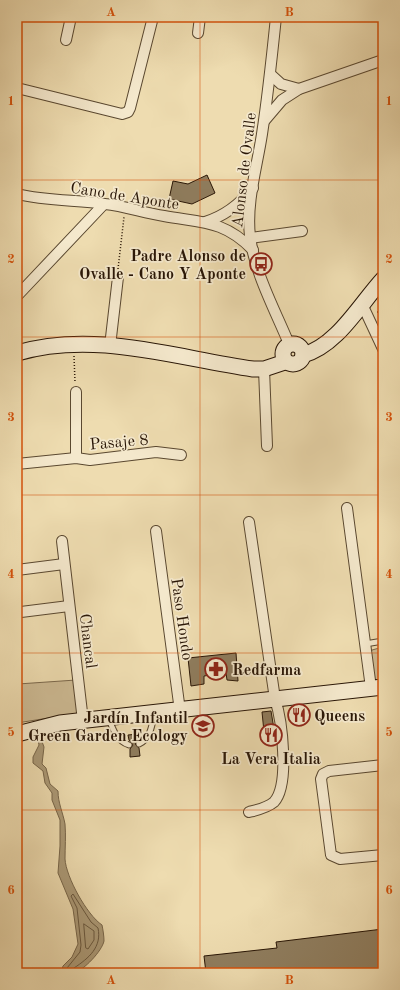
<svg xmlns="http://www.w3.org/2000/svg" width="400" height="990" viewBox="0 0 400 990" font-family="'Old Standard TT',serif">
<rect width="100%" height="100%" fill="#eedcb0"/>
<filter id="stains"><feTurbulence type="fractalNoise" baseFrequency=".005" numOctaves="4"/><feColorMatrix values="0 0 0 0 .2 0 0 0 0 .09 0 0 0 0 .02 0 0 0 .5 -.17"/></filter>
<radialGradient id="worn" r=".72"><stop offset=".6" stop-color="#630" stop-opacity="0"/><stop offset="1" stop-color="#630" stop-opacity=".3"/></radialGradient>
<g fill="#cdba93" stroke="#7b684c">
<path d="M 383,647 L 383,682 L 375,681 L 370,654 L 372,650 Z"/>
<path d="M 76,680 L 80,713 L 17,723 L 17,683 L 18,684 Z"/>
</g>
<path fill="#ab9976" stroke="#776549" d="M 41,739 L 44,747 L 42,764 L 46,768 L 50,784 L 58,791 C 58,803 63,813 65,824 C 66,836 65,847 65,859 C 66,877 87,915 102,925 C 103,930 104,936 104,941 C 102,951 84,970 74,973 C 71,974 65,973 61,973 L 63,966 L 72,957 L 78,944 L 73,909 L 58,873 L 60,846 L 60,820 L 52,800 L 52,793 L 45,783 L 43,771 L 33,763 L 33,757 L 39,745 L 38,740 Z"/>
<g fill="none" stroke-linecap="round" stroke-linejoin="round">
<g stroke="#6a583e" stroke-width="1">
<path d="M 84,924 L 94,931 L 94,940 L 88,949 L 86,948 Z"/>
<path d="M 66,973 L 67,968 L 80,952 L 81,945 L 77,908 L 71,896 L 73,894 L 91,922 L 98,928 C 102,947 89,958 74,968 L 73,973"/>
</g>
</g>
<g fill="#8f7d5e" stroke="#291606">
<path d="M 207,175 L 215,193 L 192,204 L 169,199 L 173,181 L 188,184 Z"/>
<path d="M 236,653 L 238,681 L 227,680 L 226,673 L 204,676 L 204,684 L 191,686 L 188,658 Z"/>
<path d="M 271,711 L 276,741 L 265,742 L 262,712 Z"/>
<path d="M 138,734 L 139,740 L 135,744 L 139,748 L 140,756 L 130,757 L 130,749 L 133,745 L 129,740 L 128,735 Z"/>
<path d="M 383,929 L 383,973 L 206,973 L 204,956 L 277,948 L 276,942 Z"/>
</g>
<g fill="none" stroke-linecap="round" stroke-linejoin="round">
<g stroke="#5a4830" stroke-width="7">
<g id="lane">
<path d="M 365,644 L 383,641"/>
<path d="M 109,719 C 113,730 117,741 129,745"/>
<path d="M 139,744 C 150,739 152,726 154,715"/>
</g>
</g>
<g stroke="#5a4830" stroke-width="12">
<g id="street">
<path d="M 276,17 C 272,56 268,95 262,134 C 257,167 246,203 250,236 C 254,272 276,312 289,344"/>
<path d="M 198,33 L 200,17"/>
<path d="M 66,40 L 71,17"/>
<path d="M 270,74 L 281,84 L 299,89"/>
<path d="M 17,88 L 122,114 L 128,112 L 130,108 L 153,17"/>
<path d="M 265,120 L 282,100 L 299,89 L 383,60"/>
<path d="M 17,194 C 46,201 76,200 105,204 C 125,206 144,213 164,216 C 202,223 224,220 253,250"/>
<path d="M 205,222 C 225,216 240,204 253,188"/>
<path d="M 250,238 L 302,231"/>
<path d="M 17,296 L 104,204"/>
<path d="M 362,304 L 383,349"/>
<path d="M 110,346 L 118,277"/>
<path d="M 264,369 L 267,446"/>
<path d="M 76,392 L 76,458"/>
<path d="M 17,464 L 76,458 L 90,460 L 156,452 L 181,455"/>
<path d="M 347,508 L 371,688"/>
<path d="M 156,531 L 180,711"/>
<path d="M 62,541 L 83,721"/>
<path d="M 17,570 L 64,564"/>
<path d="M 21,612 L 69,606"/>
<path d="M 383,765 L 329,771 L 323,774 L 321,779 L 331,855 L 340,859 L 383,855"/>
<path d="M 249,812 C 257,810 267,808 274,802 C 290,785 282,720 275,699 L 249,522"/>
</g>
</g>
<g stroke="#291606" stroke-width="17">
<g id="secondary">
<circle cx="293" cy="354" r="10"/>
<path d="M 17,353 C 95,330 175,358 253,369 L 264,369 L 285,362"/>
<path d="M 303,355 C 337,346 360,304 383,279"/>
<path d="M 17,734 L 60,723 L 383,687"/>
</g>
</g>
<g stroke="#291606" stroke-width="1.5" stroke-dasharray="1 2" stroke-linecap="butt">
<path d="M 118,269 L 124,217"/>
<path d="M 377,312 L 383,312"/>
<path d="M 74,356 L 75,382"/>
</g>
<use href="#lane" stroke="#f4e8cc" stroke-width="5"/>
<use href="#street" stroke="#f4e8cc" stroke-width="10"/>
<use href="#secondary" stroke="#f4e8cc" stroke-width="15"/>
</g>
<path fill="none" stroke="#d5520b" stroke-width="1" stroke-opacity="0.55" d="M 200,17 L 200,973M 17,180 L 383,180M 17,337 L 383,337M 17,495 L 383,495M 17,653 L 383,653M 17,810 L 383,810"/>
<defs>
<g id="bus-ring" transform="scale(1.15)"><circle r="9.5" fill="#f4e8cc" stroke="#8f2418" stroke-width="1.5"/><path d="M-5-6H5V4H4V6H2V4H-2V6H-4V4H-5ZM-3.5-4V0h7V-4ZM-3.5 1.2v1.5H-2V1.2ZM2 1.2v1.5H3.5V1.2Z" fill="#8f2418"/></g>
<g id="pharmacy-ring" transform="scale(1.15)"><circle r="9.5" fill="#f4e8cc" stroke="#8f2418" stroke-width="1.5"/><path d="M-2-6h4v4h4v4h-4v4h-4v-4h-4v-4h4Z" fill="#8f2418"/></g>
<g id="restaurant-ring" transform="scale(1.15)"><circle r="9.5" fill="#f4e8cc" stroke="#8f2418" stroke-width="1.5"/><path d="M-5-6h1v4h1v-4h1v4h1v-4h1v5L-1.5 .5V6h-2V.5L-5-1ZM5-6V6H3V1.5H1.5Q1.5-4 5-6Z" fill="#8f2418"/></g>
<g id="school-ring" transform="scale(1.15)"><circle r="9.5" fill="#f4e8cc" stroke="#8f2418" stroke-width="1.5"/><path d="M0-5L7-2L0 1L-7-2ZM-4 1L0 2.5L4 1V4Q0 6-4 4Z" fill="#8f2418"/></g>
</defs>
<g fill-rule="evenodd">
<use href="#bus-ring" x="261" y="264"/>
<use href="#pharmacy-ring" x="216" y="669"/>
<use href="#restaurant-ring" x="299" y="715"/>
<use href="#school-ring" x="203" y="726"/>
<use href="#restaurant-ring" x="271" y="735"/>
</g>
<g text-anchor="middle" stroke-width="3.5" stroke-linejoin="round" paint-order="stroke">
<g font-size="16" fill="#291606" stroke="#f4e8cc">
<text transform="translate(243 170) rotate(-83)" y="6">Alonso de Ovalle</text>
<text transform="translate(125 195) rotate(9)" y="6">Cano de Aponte</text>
<text transform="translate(119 441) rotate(-5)" y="6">Pasaje 8</text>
<text transform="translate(183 619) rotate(82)" y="6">Paso Hondo</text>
<text transform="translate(89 641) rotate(83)" y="6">Chancal</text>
</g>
<g font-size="16" font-weight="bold" fill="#291606" stroke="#f4e8cc" text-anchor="end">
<text x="246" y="261">Padre Alonso de<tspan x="246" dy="18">Ovalle - Cano Y Aponte</tspan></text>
<text x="232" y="675" text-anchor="start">Redfarma</text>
<text x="314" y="721" text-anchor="start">Queens</text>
<text x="188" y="723">Jardín Infantil<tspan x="188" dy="18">Green Garden Ecology</tspan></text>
<text x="271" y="764" text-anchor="middle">La Vera Italia</text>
</g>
</g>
<rect width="400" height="990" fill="none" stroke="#eedcb0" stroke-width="44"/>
<rect x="22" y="22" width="356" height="946" fill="none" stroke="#d5520b" stroke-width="1.5"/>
<g font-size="13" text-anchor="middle" font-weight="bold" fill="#d5520b">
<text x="111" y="16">A</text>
<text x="289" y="16">B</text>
<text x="11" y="105">1</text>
<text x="389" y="105">1</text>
<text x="11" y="263">2</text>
<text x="389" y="263">2</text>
<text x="11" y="421">3</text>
<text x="389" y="421">3</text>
<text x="11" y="578">4</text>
<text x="389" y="578">4</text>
<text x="11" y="736">5</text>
<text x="389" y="736">5</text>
<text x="11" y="894">6</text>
<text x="389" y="894">6</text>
<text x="111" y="984">A</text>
<text x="289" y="984">B</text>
</g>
<rect width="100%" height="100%" filter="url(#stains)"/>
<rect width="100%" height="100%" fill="url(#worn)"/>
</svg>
